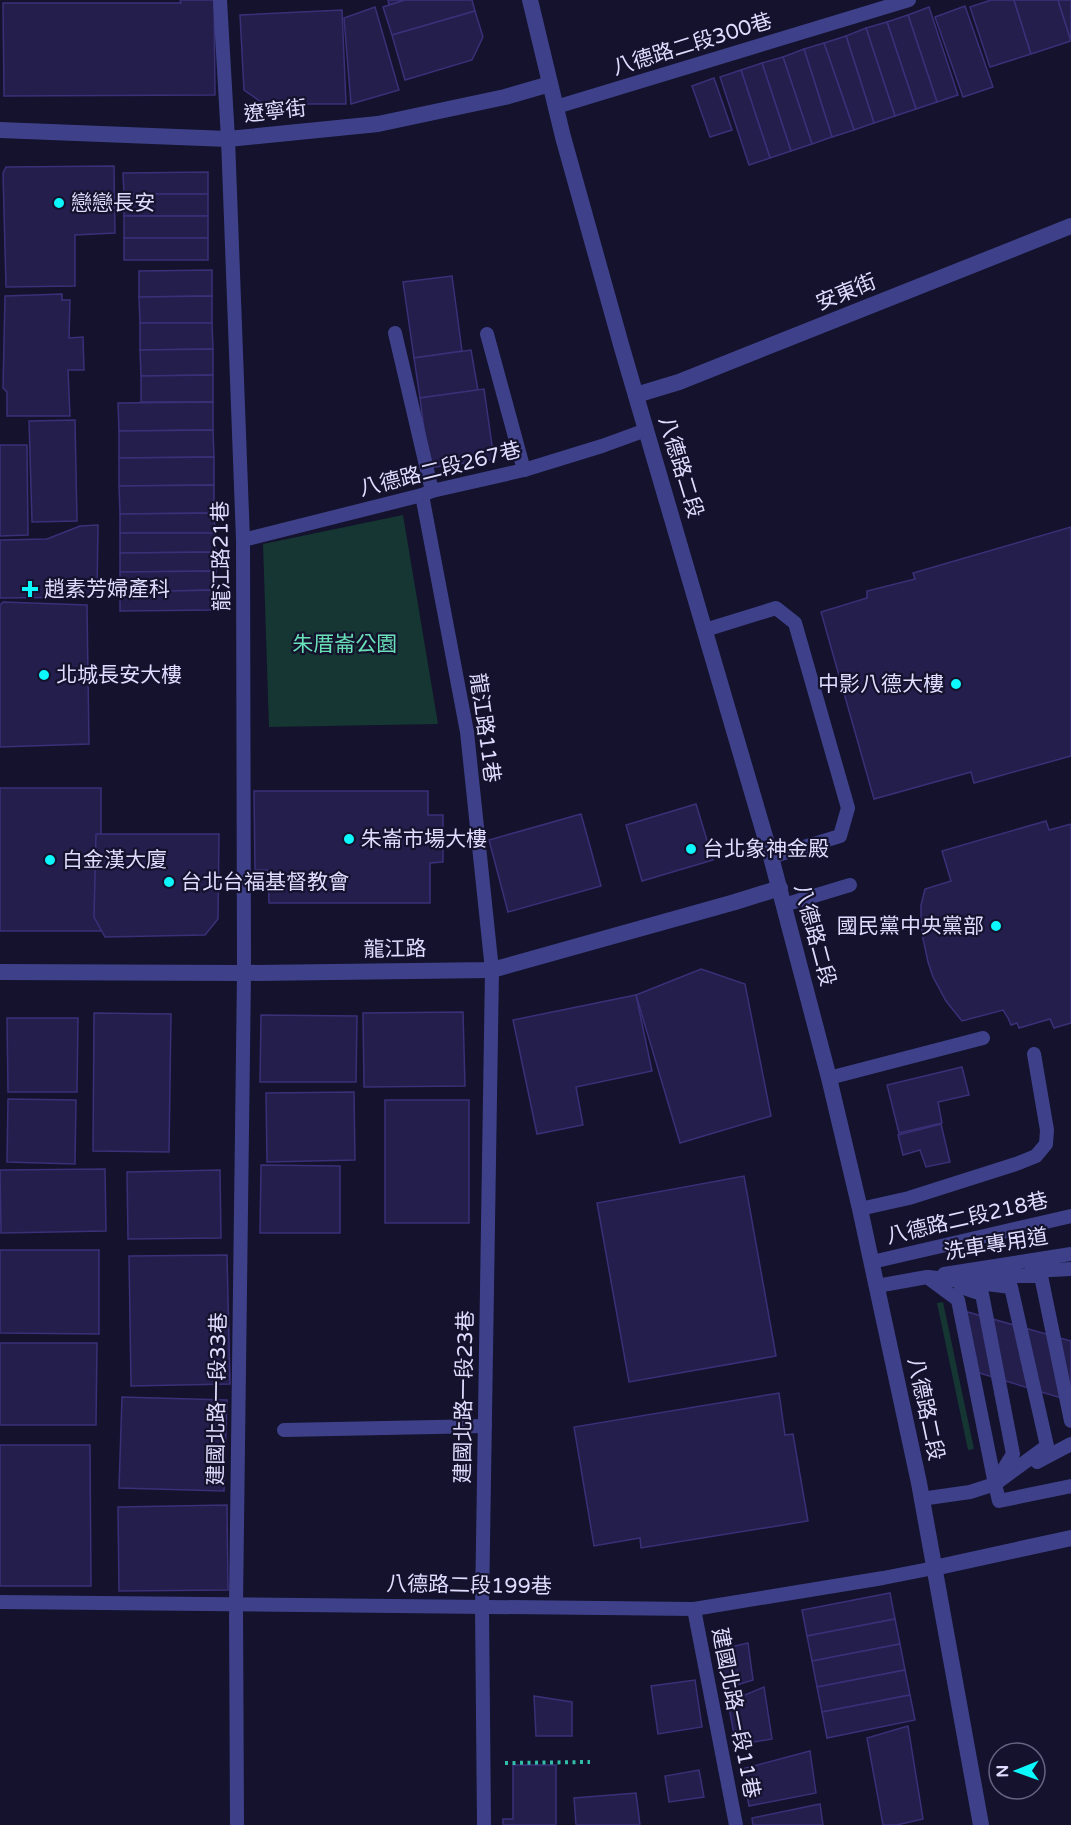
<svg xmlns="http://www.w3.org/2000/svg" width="1071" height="1825" viewBox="0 0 1071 1825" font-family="'Varela Round','Noto Sans TC',sans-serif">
<rect width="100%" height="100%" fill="#14122c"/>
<g fill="#153632">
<path d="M 403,515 L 438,724 L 269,727 L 263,544 Z"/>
<path d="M 943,1302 L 974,1449 L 968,1450 L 937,1303 Z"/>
</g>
<g fill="#241e4d" stroke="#393078" stroke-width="1.5">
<path d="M 180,0 L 214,0 L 215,95 L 4,96 L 3,3 L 181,3 Z"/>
<path d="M 388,0 L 405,0 L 389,5 Z"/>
<path d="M 405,0 L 472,0 L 475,11 L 392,35 L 383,7 Z"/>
<path d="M 991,0 L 1014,0 L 1031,54 L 990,67 L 970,7 Z"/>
<path d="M 1014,0 L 1058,0 L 1071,41 L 1031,54 Z"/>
<path d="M 1058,0 L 1071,0 L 1071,41 Z"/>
<path d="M 965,6 L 993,87 L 963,97 L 935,17 Z"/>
<path d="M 375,7 L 399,90 L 351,104 L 344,18 Z"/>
<path d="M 929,7 L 958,95 L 937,102 L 908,15 Z"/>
<path d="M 342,10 L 346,104 L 264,104 L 244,90 L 240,15 Z"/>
<path d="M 475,11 L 483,37 L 472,60 L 405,80 L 392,35 Z"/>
<path d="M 908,15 L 937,102 L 916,109 L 887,22 Z"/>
<path d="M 887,22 L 916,109 L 895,116 L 866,28 Z"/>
<path d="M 866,28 L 895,116 L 874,123 L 846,36 Z"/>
<path d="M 846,36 L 874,123 L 854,130 L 824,43 Z"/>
<path d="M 824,43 L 854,130 L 832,137 L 804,49 Z"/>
<path d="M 804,49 L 832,137 L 812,144 L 783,57 Z"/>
<path d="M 783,57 L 812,144 L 791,151 L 762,63 Z"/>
<path d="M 762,63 L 791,151 L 770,158 L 741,70 Z"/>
<path d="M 741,70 L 770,158 L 749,165 L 720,77 Z"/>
<path d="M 714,78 L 732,130 L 710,137 L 692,86 Z"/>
<path d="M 114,166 L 115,233 L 75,235 L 75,286 L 6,287 L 3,173 L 6,167 Z"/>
<path d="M 208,172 L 208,194 L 124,194 L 123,173 Z"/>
<rect x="124" y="194" width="84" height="22"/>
<rect x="124" y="216" width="84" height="22"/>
<rect x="124" y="238" width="84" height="22"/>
<path d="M 212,270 L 212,296 L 139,297 L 139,271 Z"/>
<path d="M 452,276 L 462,351 L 414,358 L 403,282 Z"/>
<path d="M 62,294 L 62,300 L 70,300 L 69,338 L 83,337 L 84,370 L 68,370 L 70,416 L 7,416 L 7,392 L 3,388 L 5,296 Z"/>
<path d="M 212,296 L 212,323 L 140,323 L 139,297 Z"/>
<path d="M 140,323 L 212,323 L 213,349 L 140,350 Z"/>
<path d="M 213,349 L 213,375 L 141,376 L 140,350 Z"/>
<path d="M 471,350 L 478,390 L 420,398 L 414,358 Z"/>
<path d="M 213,375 L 213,402 L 141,402 L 141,376 Z"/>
<path d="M 484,389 L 494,459 L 429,468 L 420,398 Z"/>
<path d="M 213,402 L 213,430 L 119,431 L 118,403 Z"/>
<path d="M 75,420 L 77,521 L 32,522 L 29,421 Z"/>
<path d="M 213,430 L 214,457 L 119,458 L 119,431 Z"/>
<path d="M 0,445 L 27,445 L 28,535 L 0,536 Z"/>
<path d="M 214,457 L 214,485 L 119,486 L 119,458 Z"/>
<path d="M 214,485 L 214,513 L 120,514 L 119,486 Z"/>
<path d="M 214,513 L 215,533 L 120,533 L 120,514 Z"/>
<path d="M 98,525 L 97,597 L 0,598 L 0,540 L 47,539 L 80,526 Z"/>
<path d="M 1071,527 L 1071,756 L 974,783 L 971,772 L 874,799 L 821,612 L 867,598 L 867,591 L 915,579 L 913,573 Z"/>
<path d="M 120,533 L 215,533 L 216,552 L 120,553 Z"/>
<path d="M 216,552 L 216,571 L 120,572 L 120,553 Z"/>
<path d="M 216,571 L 216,590 L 120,592 L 120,572 Z"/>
<path d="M 216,590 L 217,610 L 120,611 L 120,592 Z"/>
<path d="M 3,602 L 87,605 L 89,744 L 0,747 L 0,605 Z"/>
<rect x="0" y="788" width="101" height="143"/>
<path d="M 254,791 L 428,791 L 428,815 L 443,815 L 443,862 L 430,863 L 430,903 L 269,903 L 268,870 L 255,870 Z"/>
<path d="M 696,804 L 713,860 L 642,881 L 626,825 Z"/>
<path d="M 581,814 L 601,886 L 508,912 L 489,840 Z"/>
<path d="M 1046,821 L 1049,830 L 1071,824 L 1071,1023 L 1054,1028 L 1050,1019 L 1019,1028 L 1017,1023 L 1011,1025 L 1008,1018 L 1003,1010 L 962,1021 L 946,1001 L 933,977 L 928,962 L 922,934 L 921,919 L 921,905 L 925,889 L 951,881 L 942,851 Z"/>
<path d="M 96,834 L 219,834 L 218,919 L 205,935 L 105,937 L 94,917 Z"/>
<path d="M 701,969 L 745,984 L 771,1116 L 680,1143 L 636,995 Z"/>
<path d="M 636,995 L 652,1071 L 576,1087 L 583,1125 L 537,1134 L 513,1020 Z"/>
<path d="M 463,1012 L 465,1086 L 364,1087 L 363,1013 Z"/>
<path d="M 94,1013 L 171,1014 L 169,1152 L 93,1151 Z"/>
<path d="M 261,1015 L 357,1016 L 356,1082 L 260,1082 Z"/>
<path d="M 7,1018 L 78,1018 L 77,1092 L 8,1092 Z"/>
<path d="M 962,1067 L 969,1095 L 938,1102 L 942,1123 L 899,1133 L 887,1085 Z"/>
<path d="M 354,1092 L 355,1160 L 267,1162 L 266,1093 Z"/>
<path d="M 8,1099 L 76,1100 L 75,1164 L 7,1162 Z"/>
<rect x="385" y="1100" width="84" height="123"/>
<path d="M 941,1124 L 950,1162 L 926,1167 L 920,1150 L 903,1155 L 898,1135 Z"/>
<path d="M 261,1165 L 340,1166 L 340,1233 L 260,1233 Z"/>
<path d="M 105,1169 L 106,1231 L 1,1233 L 0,1170 Z"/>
<path d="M 220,1170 L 221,1238 L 128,1239 L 127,1172 Z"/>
<path d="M 744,1176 L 776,1356 L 629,1382 L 597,1203 Z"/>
<path d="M 0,1250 L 99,1250 L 99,1334 L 0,1333 Z"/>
<path d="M 227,1255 L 230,1384 L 131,1386 L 129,1256 Z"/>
<path d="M 964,1311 L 1071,1341 L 1071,1401 L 976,1372 Z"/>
<path d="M 0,1343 L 97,1343 L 96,1425 L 0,1425 Z"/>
<path d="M 779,1393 L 785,1435 L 793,1434 L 808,1521 L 641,1548 L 640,1538 L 594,1546 L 574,1427 Z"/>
<path d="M 122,1397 L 227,1400 L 224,1491 L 119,1488 Z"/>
<path d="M 0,1445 L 90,1445 L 91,1586 L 0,1586 Z"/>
<path d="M 227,1505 L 228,1590 L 119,1591 L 118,1507 Z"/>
<path d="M 890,1593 L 895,1619 L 807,1636 L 802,1610 Z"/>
<path d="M 895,1619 L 900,1644 L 812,1661 L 807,1636 Z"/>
<path d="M 748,1643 L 753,1680 L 724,1689 L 718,1650 Z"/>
<path d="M 900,1644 L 905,1670 L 817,1687 L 812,1661 Z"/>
<path d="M 905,1670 L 910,1695 L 822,1712 L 817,1687 Z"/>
<path d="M 695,1680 L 702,1727 L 658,1734 L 651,1686 Z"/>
<path d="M 764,1687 L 772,1739 L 736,1745 L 728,1702 Z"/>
<path d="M 910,1695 L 915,1720 L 827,1738 L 822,1712 Z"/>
<path d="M 534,1696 L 572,1702 L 572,1736 L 536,1736 Z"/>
<path d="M 908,1726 L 923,1819 L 897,1825 L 883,1825 L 867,1738 Z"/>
<path d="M 810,1751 L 816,1793 L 749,1806 L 742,1769 Z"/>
<path d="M 513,1765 L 556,1765 L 556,1825 L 503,1825 L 503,1819 L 513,1819 Z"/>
<path d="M 699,1770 L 704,1797 L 669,1802 L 665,1776 Z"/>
<path d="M 636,1793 L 640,1825 L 576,1825 L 574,1798 Z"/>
<path d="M 820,1804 L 823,1825 L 753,1825 L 752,1818 Z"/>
</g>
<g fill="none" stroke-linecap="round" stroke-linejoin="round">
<path stroke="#32bda9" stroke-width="4" stroke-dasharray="3 4.5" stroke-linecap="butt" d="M 505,1763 L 590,1762"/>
<g stroke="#3e418a" stroke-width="14">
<path d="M 220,0 L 228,139 L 243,540 L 244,973 L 236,1604 L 237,1825"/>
<path d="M 556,107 L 909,0"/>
<path d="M 395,333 L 432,491"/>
<path d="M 487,334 L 524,470"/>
<path d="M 422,495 L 467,732 L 492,970 L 482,1606 L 484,1825"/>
<path d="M 243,540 L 422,495 L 432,491 L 524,470 L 602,446 L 646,430"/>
<path d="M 705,630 L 776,608 L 795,623 L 848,808 L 840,836 L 771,857"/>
<path d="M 784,905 L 850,885"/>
<path d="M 829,1078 L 983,1038"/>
<path d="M 860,1209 L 909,1198 L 1016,1164 L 1036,1156 L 1046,1144 L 1047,1130 L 1034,1054"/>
<path d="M 872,1262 L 1071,1216"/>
<path d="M 1031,1271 L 1071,1269"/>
<path d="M 944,1274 L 1071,1254"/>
<path d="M 980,1276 L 1041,1276 L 1071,1421"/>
<path d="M 929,1277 L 1011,1287 L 1047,1446 L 995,1484"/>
<path d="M 877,1286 L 927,1277 L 958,1300 L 995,1484 L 970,1492 L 921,1499"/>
<path d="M 961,1287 L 982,1294 L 1013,1454 L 999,1477"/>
<path d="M 284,1430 L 485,1426"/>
<path d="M 1037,1462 L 1071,1444"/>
<path d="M 995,1484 L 999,1501 L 1071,1486"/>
<path d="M 0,1602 L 694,1609 L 883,1578 L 934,1568"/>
<path d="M 694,1609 L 736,1825"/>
</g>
<g stroke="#3e418a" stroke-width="16">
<path d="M 0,130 L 228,139 L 378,124 L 505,97 L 550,84"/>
<path d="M 636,395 L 679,382 L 1071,226"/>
<path d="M 934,1568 L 1071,1538"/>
</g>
<g stroke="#3e418a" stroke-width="16">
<path d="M 530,0 L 563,137 L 622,348 L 771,857 L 829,1078 L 860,1209 L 919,1483 L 981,1825"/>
<path d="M 0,972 L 244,973 L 492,970 L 735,902 L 780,888"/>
</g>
</g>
<g fill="#0cf8fc" stroke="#14122c" stroke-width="2">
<circle cx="59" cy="203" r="6"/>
<path d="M27 580h6v6h6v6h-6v6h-6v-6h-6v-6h6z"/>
<circle cx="44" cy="675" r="6"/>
<circle cx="956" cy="684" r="6"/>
<circle cx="349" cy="839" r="6"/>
<circle cx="691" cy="849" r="6"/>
<circle cx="50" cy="860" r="6"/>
<circle cx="169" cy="882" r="6"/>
<circle cx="996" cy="926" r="6"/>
</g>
<g text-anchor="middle" stroke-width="4.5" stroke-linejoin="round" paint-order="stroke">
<g font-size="21" fill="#deddff" stroke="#14122c">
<text transform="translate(692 44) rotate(-17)" y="7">八德路二段300巷</text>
<text transform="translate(275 111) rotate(-6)" y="7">遼寧街</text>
<text transform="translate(846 292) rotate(-22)" y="7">安東街</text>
<text transform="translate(681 467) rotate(73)" y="7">八德路二段</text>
<text transform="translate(440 469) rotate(-14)" y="7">八德路二段267巷</text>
<text transform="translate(221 556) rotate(-91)" y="7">龍江路21巷</text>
<text transform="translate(485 728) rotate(82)" y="7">龍江路11巷</text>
<text transform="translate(815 935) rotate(75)" y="7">八德路二段</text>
<text transform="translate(395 949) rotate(-1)" y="7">龍江路</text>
<text transform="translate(967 1218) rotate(-13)" y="7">八德路二段218巷</text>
<text transform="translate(996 1244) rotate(-9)" y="7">洗車專用道</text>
<text transform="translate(464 1397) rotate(-89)" y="7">建國北路一段23巷</text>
<text transform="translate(217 1399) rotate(-89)" y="7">建國北路一段33巷</text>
<text transform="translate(926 1409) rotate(78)" y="7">八德路二段</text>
<text transform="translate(469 1585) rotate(1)" y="7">八德路二段199巷</text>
<text transform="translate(736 1713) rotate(79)" y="7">建國北路一段11巷</text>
</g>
<g font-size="21" fill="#deddff" stroke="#14122c" text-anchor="start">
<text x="71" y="210">戀戀長安</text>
<text x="44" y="596">趙素芳婦產科</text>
<text x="56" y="682">北城長安大樓</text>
<text x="944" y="691" text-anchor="end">中影八德大樓</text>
<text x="361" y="846">朱崙市場大樓</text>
<text x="703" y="856">台北象神金殿</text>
<text x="62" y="867">白金漢大廈</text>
<text x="181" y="889">台北台福基督教會</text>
<text x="984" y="933" text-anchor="end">國民黨中央黨部</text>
</g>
<g font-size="21" fill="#68e0b8" stroke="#14122c">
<text x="345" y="651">朱厝崙公園</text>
</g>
</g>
<g transform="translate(1017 1771) rotate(269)"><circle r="28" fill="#14122c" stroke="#656380" stroke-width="1.5"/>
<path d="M0-4.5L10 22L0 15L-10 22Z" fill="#0cf8fc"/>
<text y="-9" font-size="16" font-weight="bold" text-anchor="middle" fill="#deddff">N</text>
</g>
</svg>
